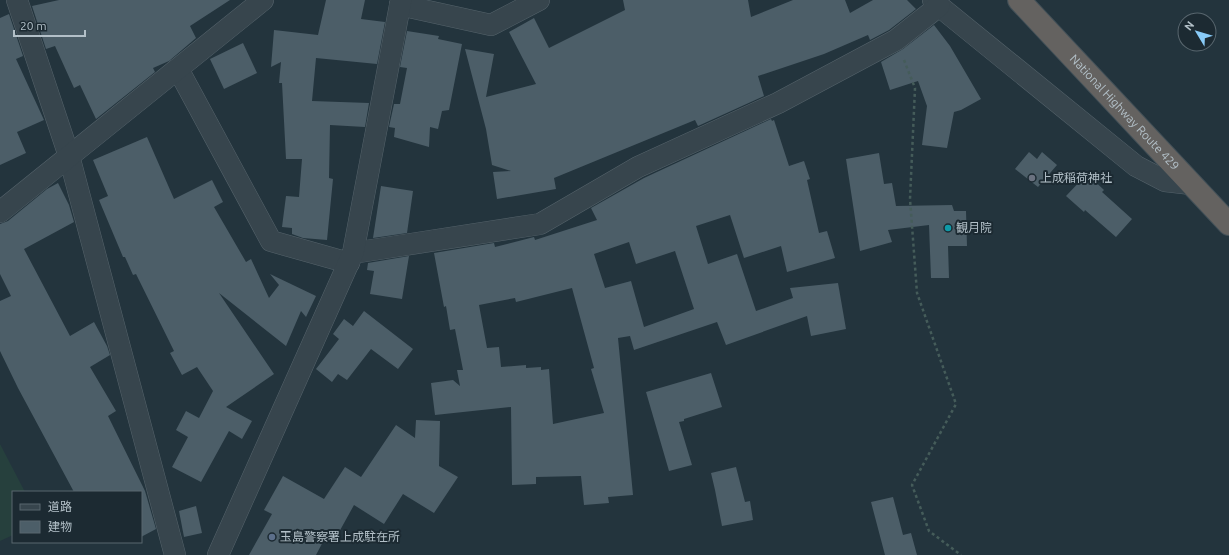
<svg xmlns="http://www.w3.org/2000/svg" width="1229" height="555" viewBox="0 0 1229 555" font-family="Ubuntu,'Noto Sans JP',sans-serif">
<rect width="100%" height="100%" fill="#23343d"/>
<path fill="#26403d" d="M 0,444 L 25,492 L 13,492 L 13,535 L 0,541 Z"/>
<g fill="#4c5e68" fill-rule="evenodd">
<path d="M 59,0 L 230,0 L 190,26 L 196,38 L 169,61 L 153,68 L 155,72 L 96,119 L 80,85 L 74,88 L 55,46 L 46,49 L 32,6 Z"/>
<path d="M 326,0 L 365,0 L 361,19 L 385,22 L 377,64 L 316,58 L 312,101 L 369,103 L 365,127 L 330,125 L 329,178 L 333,179 L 327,240 L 303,238 L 292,234 L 292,228 L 282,227 L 286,196 L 299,197 L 302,159 L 286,159 L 282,83 L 279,83 L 281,62 L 271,67 L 274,30 L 318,35 Z"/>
<path d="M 623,0 L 748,0 L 751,17 L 793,0 L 845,0 L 850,13 L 873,0 L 907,0 L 916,9 L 889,30 L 870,40 L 868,35 L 824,54 L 758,76 L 764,96 L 698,126 L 695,120 L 554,178 L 556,189 L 497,199 L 493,172 L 511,171 L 492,165 L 486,129 L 465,49 L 494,54 L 486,97 L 536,84 L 509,32 L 534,18 L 549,48 L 625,10 Z"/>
<path d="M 9,14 L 23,56 L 16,59 L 44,120 L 17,132 L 26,153 L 0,165 L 0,18 Z"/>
<path d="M 934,25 L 950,46 L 981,99 L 961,110 L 954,112 L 947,148 L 922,145 L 927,106 L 918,81 L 890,90 L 881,62 L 903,49 Z"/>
<path d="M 407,31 L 439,36 L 438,39 L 462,44 L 449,110 L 442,111 L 438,129 L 430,127 L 429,147 L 394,137 L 395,128 L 389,127 L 394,104 L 400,104 L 407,68 L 400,67 Z"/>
<path d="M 243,43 L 257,73 L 224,89 L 210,59 Z"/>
<path d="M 771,119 L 772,121 L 774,120 L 789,166 L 804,161 L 810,179 L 807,180 L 819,233 L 827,231 L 835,258 L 787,272 L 781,246 L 744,258 L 730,215 L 696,226 L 708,264 L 737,254 L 756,311 L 793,298 L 790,288 L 838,283 L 846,329 L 811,336 L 807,316 L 726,345 L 717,322 L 634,350 L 630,336 L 618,338 L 633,495 L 608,497 L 609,503 L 584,505 L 581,476 L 536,477 L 536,484 L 512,485 L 511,407 L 435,415 L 431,383 L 453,380 L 460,386 L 457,370 L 463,370 L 455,329 L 450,330 L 446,306 L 444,307 L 434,253 L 494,243 L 495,247 L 534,237 L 535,240 L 597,220 L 591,208 L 644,178 ZM 629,242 L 636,264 L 675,251 L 694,309 L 644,327 L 631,281 L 605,288 L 594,254 ZM 572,288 L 594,368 L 591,369 L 604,413 L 553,424 L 549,369 L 541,370 L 541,367 L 526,368 L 526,365 L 501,367 L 499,347 L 487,348 L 479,305 L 515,298 L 516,302 Z"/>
<path d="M 147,137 L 174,199 L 212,180 L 223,202 L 214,207 L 246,262 L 251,259 L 269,298 L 279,285 L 270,274 L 316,296 L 306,317 L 301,311 L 286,346 L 219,293 L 274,374 L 226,407 L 252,421 L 242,439 L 229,431 L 201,482 L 172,467 L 188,437 L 176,430 L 186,411 L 199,418 L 213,391 L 197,367 L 182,375 L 170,353 L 174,351 L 136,274 L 133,275 L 125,257 L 123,257 L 99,200 L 108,196 L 93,160 Z"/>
<path d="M 1029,152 L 1037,159 L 1042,152 L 1057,165 L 1038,187 L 1015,169 Z"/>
<path d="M 879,153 L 884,184 L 892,183 L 896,206 L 952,205 L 954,211 L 966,211 L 967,246 L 948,246 L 949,278 L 931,278 L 929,225 L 888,230 L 892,242 L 860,251 L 846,159 Z"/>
<path d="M 1087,174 L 1104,190 L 1102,192 L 1132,219 L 1116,237 L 1085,210 L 1084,212 L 1066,196 Z"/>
<path d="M 58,183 L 69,205 L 74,222 L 24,249 L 70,336 L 94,322 L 107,346 L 110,355 L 90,367 L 116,411 L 108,416 L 145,491 L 156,529 L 141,537 L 141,492 L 74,492 L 18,388 L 0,351 L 0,301 L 11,296 L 0,274 L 0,224 L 8,221 L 47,189 Z"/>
<path d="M 381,186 L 413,191 L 407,233 L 373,238 Z"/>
<path d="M 409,256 L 402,299 L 370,294 L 374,271 L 367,270 L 368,263 Z"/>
<path d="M 364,311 L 413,349 L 398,369 L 371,349 L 347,380 L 338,374 L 332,382 L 316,369 L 339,339 L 333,334 L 344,319 L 353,326 Z"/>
<path d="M 711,373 L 722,407 L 684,419 L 684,421 L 679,422 L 692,465 L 669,471 L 646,392 Z"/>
<path d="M 416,420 L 440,421 L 439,466 L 458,477 L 434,513 L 403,494 L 384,524 L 354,505 L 333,543 L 325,538 L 316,555 L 249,555 L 272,514 L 264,510 L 283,476 L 324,499 L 345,467 L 361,477 L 396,425 L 415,438 Z"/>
<path d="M 736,467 L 745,502 L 750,501 L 753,520 L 722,526 L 715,490 L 711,473 Z"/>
<path d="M 893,497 L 903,535 L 911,533 L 917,555 L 885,555 L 871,502 Z"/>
<path d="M 196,506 L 202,533 L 184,537 L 179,511 Z"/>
</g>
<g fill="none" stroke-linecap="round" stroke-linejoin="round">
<g stroke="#55636b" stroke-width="22">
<g id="minor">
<path d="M 17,0 L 69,156 L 175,555"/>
<path d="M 933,0 L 939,6 L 1136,166 L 1165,181 L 1191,184"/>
<path d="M 400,5 L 491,25 L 539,0"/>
<path d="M 178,69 L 271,241 L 349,263"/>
<path d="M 0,212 L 263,0"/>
<path d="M 353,253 L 540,224 L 638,167 L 778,103 L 896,40 L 939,6"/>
<path d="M 218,555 L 353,253 L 401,0"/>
</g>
</g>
<g stroke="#425058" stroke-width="24">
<g id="trunk">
<path id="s1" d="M 1019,0 L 1229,224"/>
</g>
</g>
<path stroke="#455c5a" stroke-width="2.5" stroke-dasharray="3 3" stroke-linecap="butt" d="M 904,60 L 915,88 L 910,199 L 917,293 L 956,404 L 912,485 L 929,531 L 961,555"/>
<use href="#minor" stroke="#37454d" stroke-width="21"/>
<use href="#trunk" stroke="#646260" stroke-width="22"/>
</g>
<circle fill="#6b7280" stroke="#1c2a32" stroke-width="1.5" cx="1032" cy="178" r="4"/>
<circle fill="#0f9aa8" stroke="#1c2a32" stroke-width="1.5" cx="948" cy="228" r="4"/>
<circle fill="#5c6f8a" stroke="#1c2a32" stroke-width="1.5" cx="272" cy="537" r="4"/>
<g text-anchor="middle" stroke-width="4" stroke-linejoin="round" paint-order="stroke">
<g font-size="12" fill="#b3c0c8" stroke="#1c2a32">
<text dy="4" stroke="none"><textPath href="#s1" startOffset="154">National Highway Route 429</textPath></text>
</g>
<g font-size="12" fill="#b3c0c8" stroke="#1c2a32" text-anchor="start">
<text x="1040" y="182">上成稲荷神社</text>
<text x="956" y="232">観月院</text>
<text x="280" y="541">玉島警察署上成駐在所</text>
</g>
</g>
<rect x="12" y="491" width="130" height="52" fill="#1c2a32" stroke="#58666e"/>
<rect x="20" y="504" width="20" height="6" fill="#37454d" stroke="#58666e"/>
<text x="48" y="511" font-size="12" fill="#b3c0c8">道路</text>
<rect x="20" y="521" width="20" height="12" fill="#4c5e68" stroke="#58666e"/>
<text x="48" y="531" font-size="12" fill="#b3c0c8">建物</text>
<g transform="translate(1197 32) rotate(308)"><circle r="19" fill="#1c2a32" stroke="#58666e"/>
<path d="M0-3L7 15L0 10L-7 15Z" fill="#89cbf8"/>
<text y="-6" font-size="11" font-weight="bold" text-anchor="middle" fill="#b3c0c8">N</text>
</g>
<path d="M14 30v6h71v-6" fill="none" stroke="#b3c0c8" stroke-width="2"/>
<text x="20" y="30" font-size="12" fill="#b3c0c8" stroke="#1c2a32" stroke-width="3" paint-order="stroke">20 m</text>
</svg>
